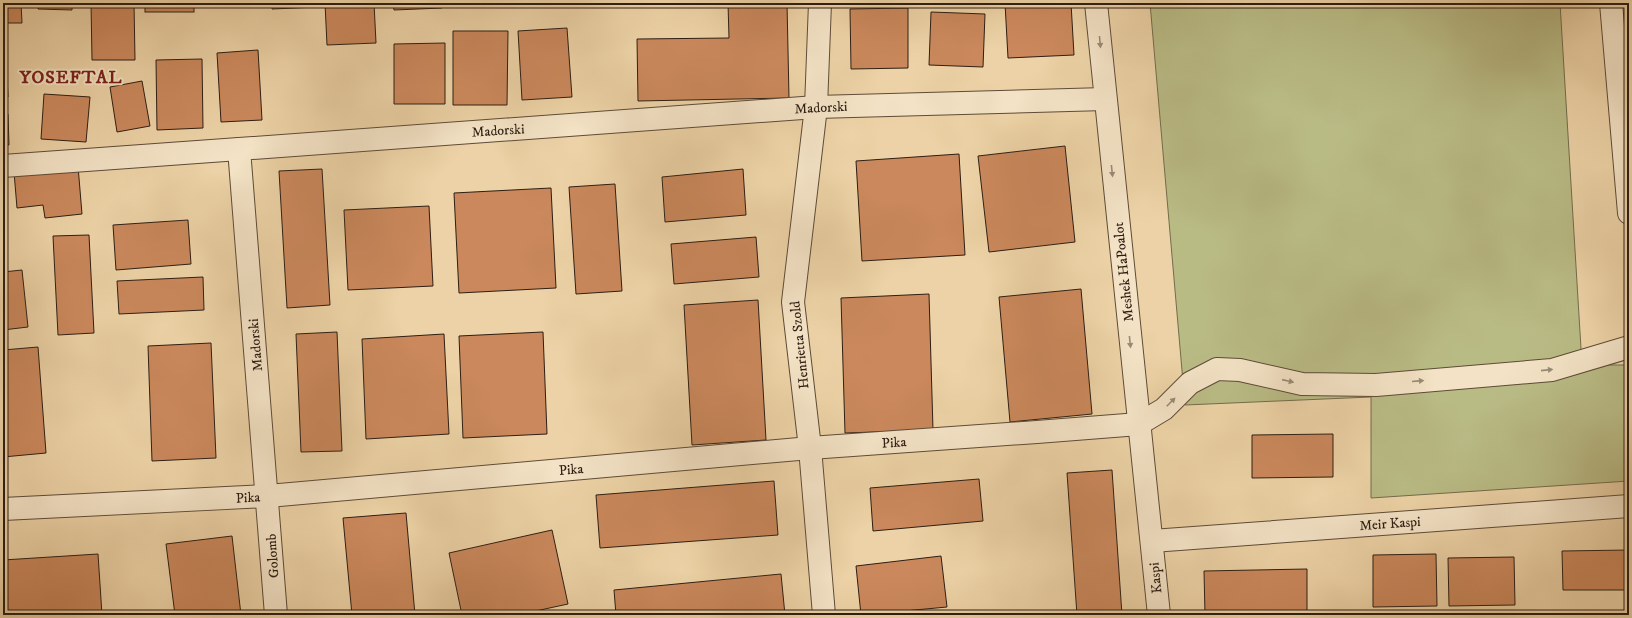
<svg xmlns="http://www.w3.org/2000/svg" width="1632" height="618" viewBox="0 0 1632 618" font-family="'IM FELL DW Pica',serif">
<rect width="100%" height="100%" fill="#ecd2a6"/>
<filter id="stains"><feTurbulence type="fractalNoise" baseFrequency=".005" numOctaves="4"/><feColorMatrix values="0 0 0 0 .2 0 0 0 0 .09 0 0 0 0 .02 0 0 0 .5 -.17"/></filter>
<radialGradient id="worn" r=".72"><stop offset=".6" stop-color="#630" stop-opacity="0"/><stop offset="1" stop-color="#630" stop-opacity=".3"/></radialGradient>
<path fill="#b9bb85" stroke="#746c4c" d="M 1150,3 L 1560,3 L 1582,365 L 1626,365 L 1629,402 L 1629,481 L 1371,498 L 1371,397 L 1185,405 Z"/>
<g fill="#ca885c" stroke="#2e1e13">
<path d="M 3,3 L 21,3 L 22,23 L 3,23 Z"/>
<path d="M 38,3 L 72,3 L 72,10 L 38,9 Z"/>
<path d="M 91,3 L 134,3 L 135,60 L 92,60 Z"/>
<rect x="145" y="3" width="49" height="9"/>
<path d="M 208,3 L 252,3 L 252,5 L 208,6 Z"/>
<path d="M 272,3 L 317,3 L 317,7 L 272,9 Z"/>
<path d="M 325,3 L 374,3 L 376,43 L 327,45 Z"/>
<path d="M 393,3 L 441,3 L 442,8 L 394,10 Z"/>
<path d="M 728,3 L 787,3 L 789,98 L 638,101 L 637,39 L 729,38 Z"/>
<path d="M 1005,3 L 1071,3 L 1074,55 L 1008,58 Z"/>
<path d="M 908,8 L 908,68 L 851,69 L 850,9 Z"/>
<path d="M 931,12 L 985,14 L 983,67 L 929,65 Z"/>
<path d="M 567,28 L 572,97 L 522,100 L 518,31 Z"/>
<path d="M 453,31 L 508,31 L 507,105 L 453,105 Z"/>
<path d="M 445,43 L 445,104 L 394,104 L 394,44 Z"/>
<path d="M 258,50 L 262,120 L 221,122 L 217,53 Z"/>
<path d="M 3,56 L 6,56 L 8,97 L 3,98 Z"/>
<path d="M 202,59 L 203,128 L 157,130 L 156,60 Z"/>
<path d="M 142,81 L 150,126 L 117,132 L 110,87 Z"/>
<path d="M 44,94 L 90,97 L 86,142 L 41,139 Z"/>
<path d="M 3,114 L 8,114 L 9,145 L 3,145 Z"/>
<path d="M 1065,146 L 1075,242 L 989,252 L 978,156 Z"/>
<path d="M 959,154 L 965,255 L 862,261 L 856,161 Z"/>
<path d="M 78,166 L 82,214 L 45,218 L 43,205 L 17,208 L 14,172 Z"/>
<path d="M 322,169 L 330,305 L 287,308 L 279,171 Z"/>
<path d="M 743,169 L 746,215 L 665,222 L 662,177 Z"/>
<path d="M 615,184 L 622,291 L 576,294 L 569,187 Z"/>
<path d="M 551,188 L 556,288 L 459,293 L 454,193 Z"/>
<path d="M 429,206 L 433,286 L 348,290 L 344,210 Z"/>
<path d="M 188,220 L 191,264 L 116,270 L 113,225 Z"/>
<path d="M 89,235 L 94,333 L 58,335 L 53,236 Z"/>
<path d="M 756,237 L 759,277 L 674,284 L 671,244 Z"/>
<path d="M 22,270 L 28,327 L 3,330 L 3,272 Z"/>
<path d="M 203,277 L 204,310 L 119,314 L 117,281 Z"/>
<path d="M 1081,289 L 1092,414 L 1010,422 L 999,297 Z"/>
<path d="M 929,294 L 933,430 L 845,433 L 841,298 Z"/>
<path d="M 758,300 L 766,440 L 692,445 L 684,305 Z"/>
<path d="M 337,332 L 342,451 L 301,452 L 296,334 Z"/>
<path d="M 543,332 L 547,434 L 463,438 L 459,336 Z"/>
<path d="M 444,334 L 449,434 L 366,439 L 362,339 Z"/>
<path d="M 211,343 L 216,458 L 152,461 L 148,346 Z"/>
<path d="M 38,347 L 46,453 L 3,457 L 3,350 Z"/>
<path d="M 1333,434 L 1333,477 L 1252,478 L 1252,435 Z"/>
<path d="M 1112,470 L 1122,615 L 1077,615 L 1067,473 Z"/>
<path d="M 979,479 L 983,521 L 873,531 L 870,488 Z"/>
<path d="M 774,481 L 778,535 L 600,548 L 596,495 Z"/>
<path d="M 406,513 L 415,615 L 352,615 L 343,518 Z"/>
<path d="M 552,530 L 568,604 L 517,615 L 462,615 L 449,553 Z"/>
<path d="M 232,536 L 241,615 L 175,615 L 166,544 Z"/>
<path d="M 1629,550 L 1629,590 L 1563,590 L 1562,551 Z"/>
<path d="M 98,554 L 102,615 L 3,615 L 3,560 Z"/>
<path d="M 1436,554 L 1437,606 L 1373,607 L 1373,555 Z"/>
<path d="M 941,556 L 947,607 L 861,615 L 856,566 Z"/>
<path d="M 1514,557 L 1515,605 L 1449,606 L 1448,558 Z"/>
<path d="M 1307,569 L 1307,615 L 1205,615 L 1204,571 Z"/>
<path d="M 781,574 L 785,615 L 616,615 L 614,590 Z"/>
</g>
<g fill="none" stroke-linecap="round" stroke-linejoin="round">
<g stroke="#5e4b38" stroke-width="24">
<g id="minor">
<path d="M 820,3 L 816,107 L 793,302 L 810,448 L 824,615"/>
<path d="M 1096,3 L 1159,615"/>
<path d="M 1611,3 L 1629,213"/>
<path d="M 3,166 L 239,149"/>
<path d="M 3,509 L 268,496 L 810,448 L 1037,432 L 1139,424 L 1164,409 L 1190,383 L 1217,369 L 1240,370 L 1302,384 L 1376,385 L 1552,370 L 1629,347"/>
<path d="M 1152,541 L 1629,506"/>
<path d="M 276,615 L 239,149 L 816,107 L 1105,99"/>
</g>
</g>
<use href="#minor" stroke="#f3e2c5" stroke-width="22"/>
</g>
<defs><path id="oneway-solid" d="M-6-.8H1V-3.2L6.5 0L1 3.2V.8H-6Z"/></defs>
<g fill="#9a8a75">
<use href="#oneway-solid" transform="translate(1100 42) rotate(85)"/>
<use href="#oneway-solid" transform="translate(1112 171) rotate(84)"/>
<use href="#oneway-solid" transform="translate(1130 342) rotate(84)"/>
<use href="#oneway-solid" transform="translate(1547 370) rotate(-6)"/>
<use href="#oneway-solid" transform="translate(1288 381) rotate(13)"/>
<use href="#oneway-solid" transform="translate(1418 381) rotate(-5)"/>
<use href="#oneway-solid" transform="translate(1171 402) rotate(-45)"/>
</g>
<g text-anchor="middle" stroke-width="4" stroke-linejoin="round" paint-order="stroke">
<g font-size="14" fill="#2e1e13" stroke="#f3e2c5">
<text transform="translate(821 107) rotate(-3)" y="5">Madorski</text>
<text transform="translate(498 130) rotate(-4)" y="5">Madorski</text>
<text transform="translate(1123 272) rotate(-96)" y="5">Meshek HaPoalot</text>
<text transform="translate(255 345) rotate(-95)" y="5">Madorski</text>
<text transform="translate(799 345) rotate(-96)" y="5">Henrietta Szold</text>
<text transform="translate(894 442) rotate(-4)" y="5">Pika</text>
<text transform="translate(571 469) rotate(-5)" y="5">Pika</text>
<text transform="translate(248 497) rotate(-3)" y="5">Pika</text>
<text transform="translate(1390 523) rotate(-4)" y="5">Meir Kaspi</text>
<text transform="translate(272 556) rotate(-94)" y="5">Golomb</text>
<text transform="translate(1155 578) rotate(-96)" y="5">Kaspi</text>
</g>
<g font-size="18" font-weight="bold" letter-spacing="1" fill="#7a1f14" stroke="#f3e2c5">
<text x="71" y="83">YOSEFTAL</text>
</g>
</g>
<rect width="1632" height="618" fill="none" stroke="#ecd2a6" stroke-width="16"/>
<rect x="4" y="4" width="1624" height="610" fill="none" stroke="#2e1e13" stroke-width="2"/>
<rect x="8" y="8" width="1616" height="602" fill="none" stroke="#2e1e13"/>
<rect width="100%" height="100%" filter="url(#stains)"/>
<rect width="100%" height="100%" fill="url(#worn)"/>
</svg>
